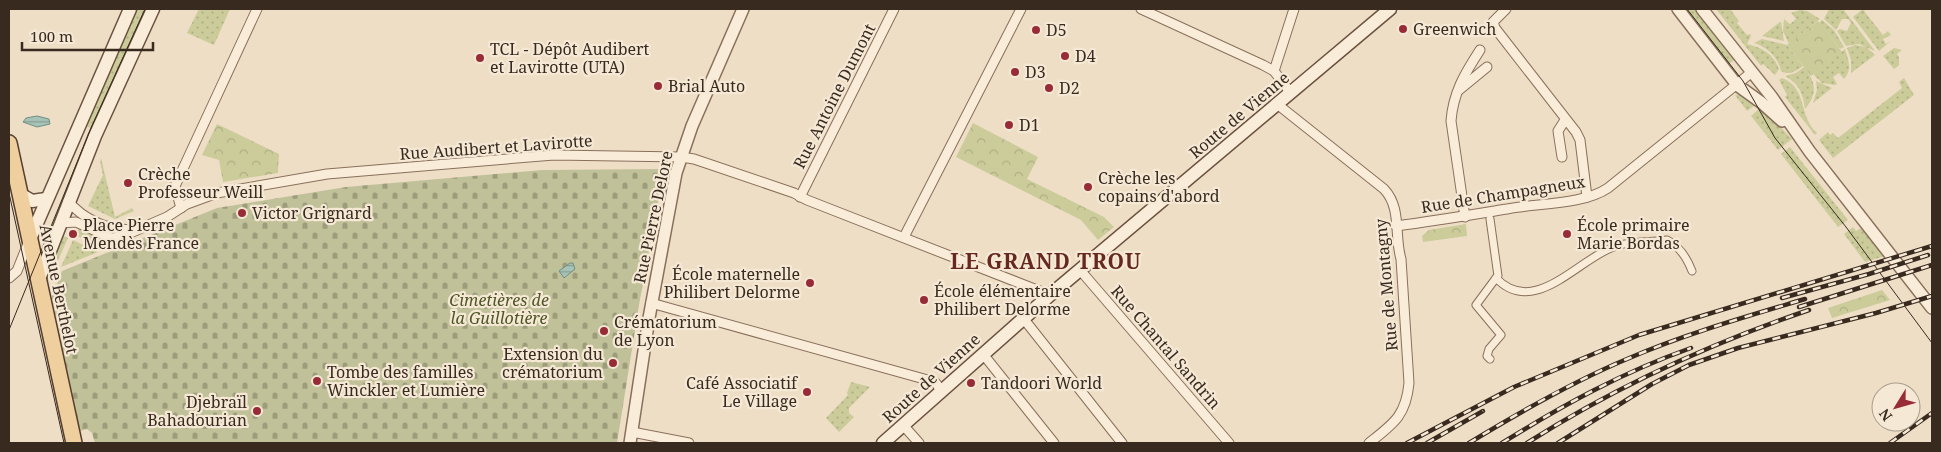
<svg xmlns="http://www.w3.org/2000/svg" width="1941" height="452" viewBox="0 0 1941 452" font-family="'Noto Serif',serif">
<defs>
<pattern id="grass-dots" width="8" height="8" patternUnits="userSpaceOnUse" patternTransform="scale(1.25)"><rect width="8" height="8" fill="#cbcc9a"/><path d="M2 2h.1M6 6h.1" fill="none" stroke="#afaf84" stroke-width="1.8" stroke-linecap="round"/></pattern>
<pattern id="forest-crowns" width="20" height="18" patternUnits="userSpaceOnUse" patternTransform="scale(1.25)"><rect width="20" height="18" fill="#cbcc9a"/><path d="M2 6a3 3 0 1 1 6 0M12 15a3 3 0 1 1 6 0" fill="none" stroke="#afaf84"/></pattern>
<pattern id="cemetery-stones" width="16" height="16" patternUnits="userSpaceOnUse" patternTransform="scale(1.25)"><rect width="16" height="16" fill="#c0c199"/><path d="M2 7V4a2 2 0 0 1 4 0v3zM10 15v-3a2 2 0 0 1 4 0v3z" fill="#9d9d7c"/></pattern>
<pattern id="water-rules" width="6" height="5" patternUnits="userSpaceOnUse" patternTransform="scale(1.25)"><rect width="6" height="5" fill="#a7c2b7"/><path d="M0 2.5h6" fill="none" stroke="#899e94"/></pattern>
</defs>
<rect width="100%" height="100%" fill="#eedec6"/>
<g fill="url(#grass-dots)">
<path d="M 134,9 L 150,9 L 95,130 L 82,124 Z"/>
<path d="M 199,9 L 230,9 L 214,45 L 187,33 Z"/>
<path d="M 1682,9 L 1698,9 L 1737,58 L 1726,66 Z"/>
<path d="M 1716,9 L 1730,9 L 1739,21 L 1737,23 L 1747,35 L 1750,34 L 1751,36 L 1747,44 C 1762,48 1773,53 1779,69 L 1775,75 L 1763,64 L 1761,66 Z"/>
<path d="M 1829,9 L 1843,9 L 1875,51 L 1859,44 L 1846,46 L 1837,31 L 1840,29 L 1847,31 L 1851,23 L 1848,19 L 1842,19 L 1836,30 L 1824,19 Z"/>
<path d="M 1863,9 L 1866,9 L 1864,11 L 1883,35 L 1888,31 L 1891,35 L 1883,39 L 1886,44 L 1891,41 L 1879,51 L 1853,17 Z"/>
<path d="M 1800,10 L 1807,11 L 1820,19 L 1789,44 L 1783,31 L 1784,19 L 1790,24 L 1796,19 L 1791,13 Z"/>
<path d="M 1822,20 L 1834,30 L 1844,47 L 1840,49 L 1819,23 Z"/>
<path d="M 1781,22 L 1784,41 L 1762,36 L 1780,22 Z"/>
<path d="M 1762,39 L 1787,45 L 1803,66 C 1796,71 1789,76 1781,71 C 1778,57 1767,47 1754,43 Z"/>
<path d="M 1855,45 L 1866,47 L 1875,55 L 1851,73 L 1851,60 L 1847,48 Z"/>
<path d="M 1894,48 L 1902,50 L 1897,54 L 1899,57 L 1899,65 L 1894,69 L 1883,56 Z"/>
<path d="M 1845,49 C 1848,60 1853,69 1844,79 L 1839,73 L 1833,77 L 1837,84 L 1835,85 L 1822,83 L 1813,74 Z"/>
<path d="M 1804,67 C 1816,82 1818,94 1805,109 C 1803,93 1799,84 1785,76 L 1796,73 Z"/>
<path d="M 1782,78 C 1808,88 1798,116 1817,133 L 1815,135 L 1785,97 L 1787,95 L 1779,80 Z"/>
<path d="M 1904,78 L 1914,95 L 1833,158 L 1819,140 L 1828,132 L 1830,135 L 1833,133 L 1838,138 L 1902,88 L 1899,82 Z"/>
<path d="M 1816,81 L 1832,88 L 1813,103 L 1817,90 Z"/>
<path d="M 1742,94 L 1750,99 L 1754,106 L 1747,111 L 1735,95 Z"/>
<path d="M 1761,107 L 1792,139 L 1778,150 L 1751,116 Z"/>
<path d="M 1790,147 L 1848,220 L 1838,227 L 1781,154 Z"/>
<path d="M 101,158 L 115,217 L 132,208 L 134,211 L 115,219 L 88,206 L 103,175 L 100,162 Z"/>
<path d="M 1853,227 L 1856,231 L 1861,228 L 1885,256 L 1865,262 L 1844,234 Z"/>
<path d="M 79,228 L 113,243 L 118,243 L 118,245 L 107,250 L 75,235 Z"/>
<path d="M 63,236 L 68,238 L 49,281 L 46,280 Z"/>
<path d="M 73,240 L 98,252 L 61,267 Z"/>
<path d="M 851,382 L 870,387 L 849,408 L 849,413 L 854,417 L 839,432 L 826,418 L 848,395 L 847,393 Z"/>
</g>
<g fill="url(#forest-crowns)">
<path d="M 1818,21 L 1842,52 L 1811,76 L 1787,45 Z"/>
<path d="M 973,123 L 1038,157 L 1027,179 L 1104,217 L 1114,227 L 1098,240 L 1081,220 L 956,157 Z"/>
<path d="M 217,124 L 279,154 L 278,173 L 223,182 L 219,160 L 202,155 Z"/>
<path d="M 1466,224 L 1467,236 L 1423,242 L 1422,236 L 1429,230 Z"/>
<path d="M 1882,290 L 1890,300 L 1832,318 L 1828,308 Z"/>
</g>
<path fill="url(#cemetery-stones)" d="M 659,169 L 663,175 L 639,305 L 617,443 L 95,443 L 92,433 L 87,429 L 80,431 L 52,297 L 62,271 L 217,208 L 346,187 L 542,170 Z"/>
<g fill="url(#water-rules)" stroke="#6e9084">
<path d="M 37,116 L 49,119 L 50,124 L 37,127 L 23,122 L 26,118 Z"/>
<path d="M 570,263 L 573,263 L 575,269 L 564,278 L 559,271 Z"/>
</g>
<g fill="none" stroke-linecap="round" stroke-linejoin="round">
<g stroke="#89705c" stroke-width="9">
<g id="pedestrian">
<path d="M 1490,219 L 1498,276 L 1496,278"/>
<path d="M 1490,359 L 1487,356 L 1489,349 L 1501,335 L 1476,305 L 1496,278 C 1533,317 1576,262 1611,248 C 1629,240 1648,243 1667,240 C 1679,246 1687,258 1692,271"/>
</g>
</g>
<g stroke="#89705c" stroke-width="11">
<g id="minor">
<path d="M 1141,9 L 1263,65 L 1274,71 L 1290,92"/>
<path d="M 1506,9 L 1493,22 L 1495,28 L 1576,132 L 1580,140 L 1587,197"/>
<path d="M 1274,71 L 1294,9"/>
<path d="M 1459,90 L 1487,67"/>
<path d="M 1277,104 L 1384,189 C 1402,208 1394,236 1401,259 L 1409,383 C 1406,416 1393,424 1369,443"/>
<path d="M 1562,157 L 1558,131 L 1565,120"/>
<path d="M 800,197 L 894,9"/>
<path d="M 68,201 C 82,218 109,232 133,229"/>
<path d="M 181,208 L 175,186 L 257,9"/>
<path d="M 1465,217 L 1451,121 C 1453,93 1465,73 1480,50"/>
<path d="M 60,223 L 76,222 L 111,238 L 121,237 L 167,217 L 187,204 L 217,193 L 327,174 L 554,155 L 681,157 L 694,159 L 794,193 L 807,200 L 1050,295"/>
<path d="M 1396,226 C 1434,221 1470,215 1507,209 C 1537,203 1583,205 1608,188 L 1752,72"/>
<path d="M 904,237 L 1021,9"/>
<path d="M 1080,270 L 1229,443"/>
<path d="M 9,278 L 17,271 L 29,241"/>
<path d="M 651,303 L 935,382 L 941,390"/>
<path d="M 1023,318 L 1122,443"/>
<path d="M 983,354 L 1054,443"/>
<path d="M 903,425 L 919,443"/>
<path d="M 632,432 L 689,443"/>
</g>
</g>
<g stroke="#89705c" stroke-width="14">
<g id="tertiary">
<path d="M 1678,9 L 1737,85 L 1762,103 L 1782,121"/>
<path d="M 1702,9 L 1771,96 L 1810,152 L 1932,308"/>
<path d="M 630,443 L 649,318 L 676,173 L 692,126 L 743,9"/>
</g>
</g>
<g stroke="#6b513f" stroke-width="15">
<g id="secondary">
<path d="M 20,194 L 32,201 L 46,199"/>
<path d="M 30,239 L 130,9"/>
<path d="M 39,279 L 95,136 L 153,9"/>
<path d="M 883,443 L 1050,295 L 1390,9"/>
</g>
</g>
<g stroke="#573f30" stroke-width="18">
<path id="primary" d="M 9,143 L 74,443"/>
</g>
<use href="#pedestrian" stroke="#f9ecd9" stroke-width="7"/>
<use href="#minor" stroke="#f9ecd9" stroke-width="9"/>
<use href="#tertiary" stroke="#f9ecd9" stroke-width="11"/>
<use href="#secondary" stroke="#f9ecd9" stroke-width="12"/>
<use href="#primary" stroke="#f0cf9f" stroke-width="15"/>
<g stroke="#392a1f" stroke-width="1">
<path d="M 1687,9 L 1743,81 L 1775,138 L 1846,227 L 1932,343"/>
<path d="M 9,193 L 64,443"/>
<path d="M 9,330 L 91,128 L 145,9"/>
</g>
<g stroke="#392a1f" stroke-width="4.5">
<g id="rail">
<path d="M 1782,298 L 1869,274 L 1928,255"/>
<path d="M 1799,307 L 1932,265"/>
<path d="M 1407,443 L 1514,387 L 1639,335 L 1932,246"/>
<path d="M 1427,443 L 1483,411"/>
<path d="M 1469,443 C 1520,412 1572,382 1627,359 C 1685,334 1745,317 1805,299"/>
<path d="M 1502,443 C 1563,405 1623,372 1691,348"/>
<path d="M 1527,443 C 1617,386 1709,344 1809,310"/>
<path d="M 1558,443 L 1652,384 L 1689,365 L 1738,348 L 1876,313 L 1932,296"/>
<path d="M 1890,443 L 1932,413"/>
</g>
</g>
<use href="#rail" stroke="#f5e9d6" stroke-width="2.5" stroke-dasharray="8" stroke-linecap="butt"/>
</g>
<g fill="#972c37" stroke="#f5e9d6" stroke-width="2">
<circle cx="1403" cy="29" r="5"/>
<circle cx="1036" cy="30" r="5"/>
<circle cx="1065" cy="56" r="5"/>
<circle cx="480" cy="58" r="5"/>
<circle cx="1015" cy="72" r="5"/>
<circle cx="658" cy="86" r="5"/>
<circle cx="1049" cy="88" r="5"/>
<circle cx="1009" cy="125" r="5"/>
<circle cx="128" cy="183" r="5"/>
<circle cx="1088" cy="187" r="5"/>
<circle cx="242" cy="213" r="5"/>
<circle cx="73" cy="234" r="5"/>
<circle cx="1567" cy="234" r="5"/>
<circle cx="810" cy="283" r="5"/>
<circle cx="924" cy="300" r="5"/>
<circle cx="604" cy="331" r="5"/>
<circle cx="613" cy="363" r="5"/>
<circle cx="317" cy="381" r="5"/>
<circle cx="971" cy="383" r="5"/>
<circle cx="807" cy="392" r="5"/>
<circle cx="257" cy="411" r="5"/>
</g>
<g text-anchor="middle" stroke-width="4.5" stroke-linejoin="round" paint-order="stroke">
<g font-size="16" fill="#392a1f" stroke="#f5e9d6" text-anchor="start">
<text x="1413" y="35">Greenwich</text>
<text x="1046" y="36">D5</text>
<text x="490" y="55">TCL - Dépôt Audibert<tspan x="490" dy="18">et Lavirotte (UTA)</tspan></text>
<text x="1075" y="62">D4</text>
<text x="1025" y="78">D3</text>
<text x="668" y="92">Brial Auto</text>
<text x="1059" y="94">D2</text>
<text x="1019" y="131">D1</text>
<text x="138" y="180">Crèche<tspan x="138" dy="18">Professeur Weill</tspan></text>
<text x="1098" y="184">Crèche les<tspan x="1098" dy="18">copains d'abord</tspan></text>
<text x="252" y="219">Victor Grignard</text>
<text x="83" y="231">Place Pierre<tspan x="83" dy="18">Mendès France</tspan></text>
<text x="1577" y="231">École primaire<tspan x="1577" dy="18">Marie Bordas</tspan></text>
<text x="800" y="280" text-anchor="end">École maternelle<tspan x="800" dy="18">Philibert Delorme</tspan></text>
<text x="934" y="297">École élémentaire<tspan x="934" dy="18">Philibert Delorme</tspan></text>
<text x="614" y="328">Crématorium<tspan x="614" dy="18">de Lyon</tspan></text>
<text x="603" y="360" text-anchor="end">Extension du<tspan x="603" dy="18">crématorium</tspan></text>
<text x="327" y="378">Tombe des familles<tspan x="327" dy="18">Winckler et Lumière</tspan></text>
<text x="797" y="389" text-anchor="end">Café Associatif<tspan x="797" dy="18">Le Village</tspan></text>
<text x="981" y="389">Tandoori World</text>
<text x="247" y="408" text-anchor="end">Djebraïl<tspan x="247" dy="18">Bahadourian</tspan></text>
</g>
<g font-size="16" fill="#392a1f" stroke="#f5e9d6">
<text transform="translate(834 96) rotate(-63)" y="6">Rue Antoine Dumont</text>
<text transform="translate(1239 115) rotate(-40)" y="6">Route de Vienne</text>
<text transform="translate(496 147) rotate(-4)" y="6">Rue Audibert et Lavirotte</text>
<text transform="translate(1503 194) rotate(-9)" y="6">Rue de Champagneux</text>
<text transform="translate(653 217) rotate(-78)" y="6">Rue Pierre Delore</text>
<text transform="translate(1386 285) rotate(-95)" y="6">Rue de Montagny</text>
<text transform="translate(59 289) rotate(78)" y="6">Avenue Berthelot</text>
<text transform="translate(1166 347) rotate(49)" y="6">Rue Chantal Sandrin</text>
<text transform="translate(931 378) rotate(-42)" y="6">Route de Vienne</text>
</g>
<g font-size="16" font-style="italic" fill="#4e5626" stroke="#f5e9d6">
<text x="499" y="306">Cimetières de<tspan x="499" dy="18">la Guillotière</tspan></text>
</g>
<g font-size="21" font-weight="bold" letter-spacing="1" fill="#66281f" stroke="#f5e9d6">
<text x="1046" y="269">LE GRAND TROU</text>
</g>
</g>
<rect width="1941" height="452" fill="none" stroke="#392a1f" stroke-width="20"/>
<g transform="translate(1896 407) rotate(233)"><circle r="24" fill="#f5e9d6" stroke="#aa9d8d"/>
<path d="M0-4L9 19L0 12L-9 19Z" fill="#972c37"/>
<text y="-8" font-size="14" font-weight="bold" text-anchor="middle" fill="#392a1f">N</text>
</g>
<path d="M22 42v8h131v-8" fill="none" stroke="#392a1f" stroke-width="2.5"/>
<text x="30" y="42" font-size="15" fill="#392a1f" stroke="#f5e9d6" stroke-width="4" paint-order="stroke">100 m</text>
</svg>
